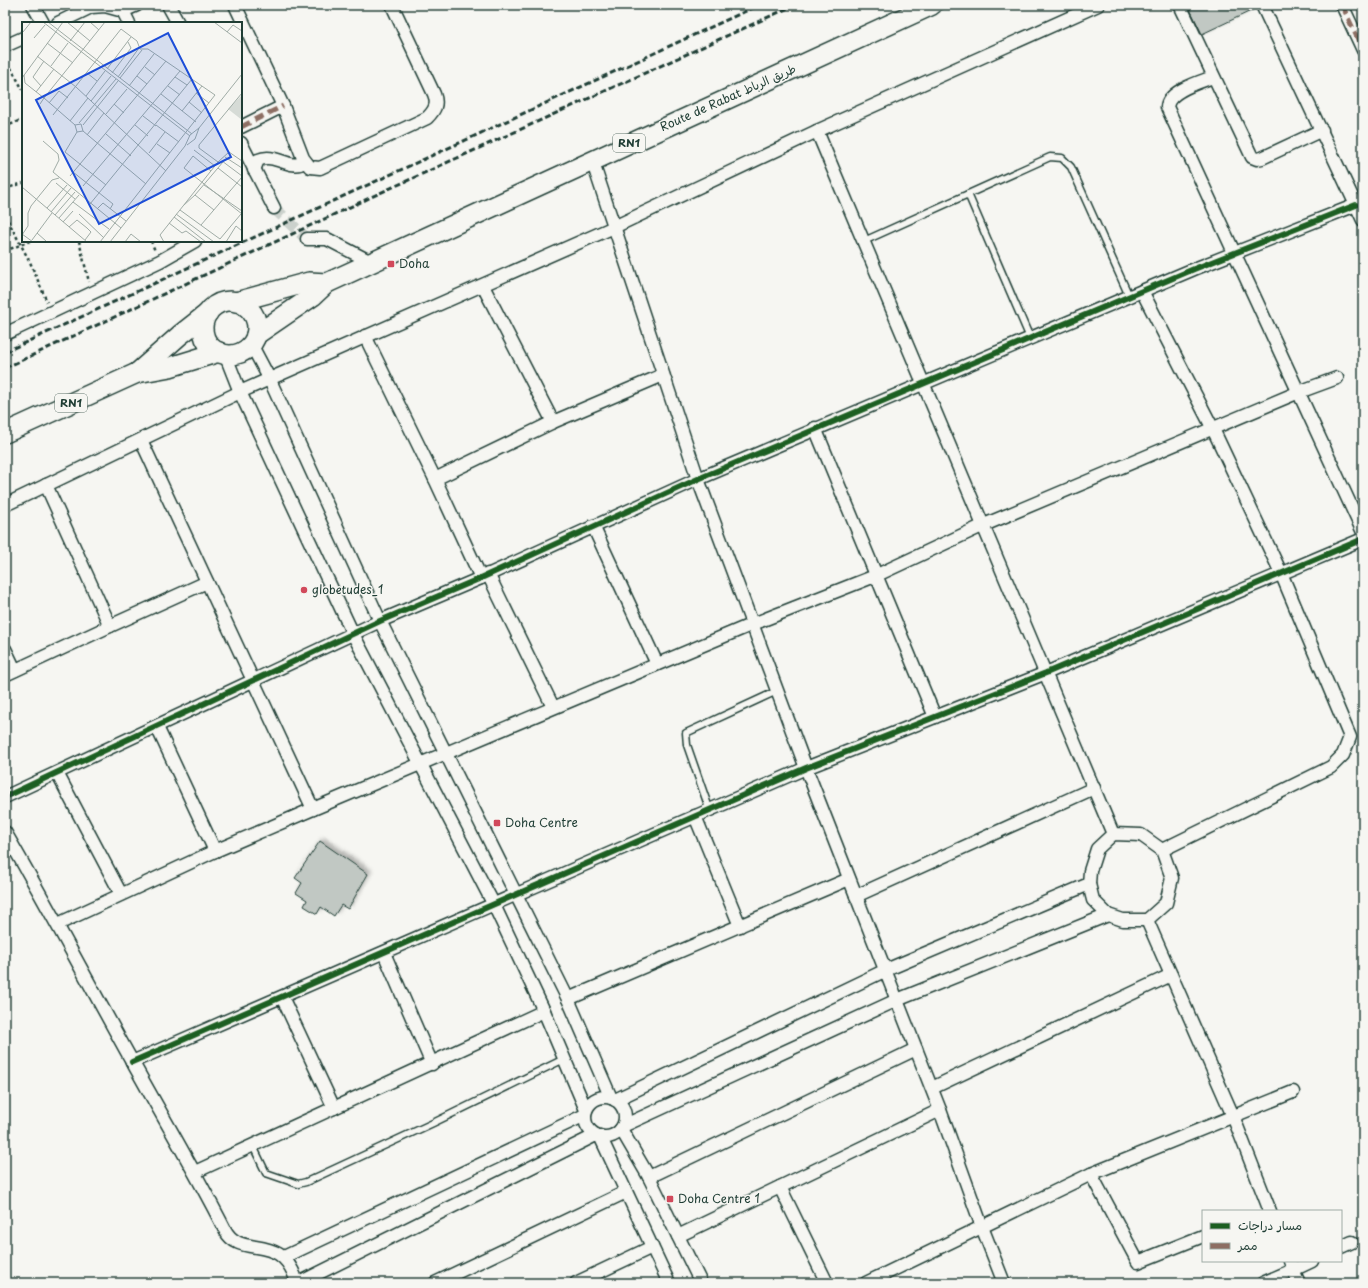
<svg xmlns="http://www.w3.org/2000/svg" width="1368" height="1288" viewBox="0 0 1368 1288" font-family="'Playpen Sans','Playpen Sans Arabic',sans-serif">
<defs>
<filter id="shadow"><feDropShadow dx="3.5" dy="-3.5" stdDeviation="2" flood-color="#0004"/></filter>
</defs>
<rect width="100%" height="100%" fill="#f6f6f2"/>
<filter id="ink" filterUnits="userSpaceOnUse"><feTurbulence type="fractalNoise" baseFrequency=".025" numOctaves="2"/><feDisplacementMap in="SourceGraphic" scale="8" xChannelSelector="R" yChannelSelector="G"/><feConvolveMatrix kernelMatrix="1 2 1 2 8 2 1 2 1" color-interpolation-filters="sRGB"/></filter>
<g filter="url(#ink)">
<g fill="#c1c8c3" stroke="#1f3d34" filter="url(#shadow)">
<path d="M 1188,5 L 1251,5 L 1253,10 L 1202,34 Z"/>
<path d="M 320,841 L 368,874 L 348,909 L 341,905 L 334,916 L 321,907 L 317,914 L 304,906 L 307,900 L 296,893 L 302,883 L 295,878 Z"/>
</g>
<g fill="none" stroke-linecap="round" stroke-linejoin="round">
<path stroke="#cbd1cc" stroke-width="12" stroke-dasharray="12 6" stroke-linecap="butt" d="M 274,208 L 307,239"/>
<g stroke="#1f3d34" stroke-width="9">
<g id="service">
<path d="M 968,194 L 1030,338"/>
<path d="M 864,241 L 1050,157 L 1062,158 L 1071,167 L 1129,296"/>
<path d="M 710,811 L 687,745 L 686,733 L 777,691"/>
<path d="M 253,1146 L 266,1173 L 298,1184 L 306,1182 L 433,1123 L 564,1059"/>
</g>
</g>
<g stroke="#1f3d34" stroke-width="15">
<g id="minor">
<path d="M 33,5 L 43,23"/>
<path d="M 168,5 L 178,23"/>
<path d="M 235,5 L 283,106 L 303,158 L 310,167 L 320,168 L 427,118 C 435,110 438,104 434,94 L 392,5"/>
<path d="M 1180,5 L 1252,157 L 1257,159 L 1262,158 L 1322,130"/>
<path d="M 1262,5 L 1363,220"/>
<path d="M 1342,5 L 1363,50"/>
<path d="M 123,11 L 129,23"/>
<path d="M 58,23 L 91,7 L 105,6 L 123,11 L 137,5"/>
<path d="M 5,46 L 23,38"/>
<path d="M 1213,77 C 1200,82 1168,91 1167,107 L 1363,532"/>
<path d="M 241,127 L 283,106"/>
<path d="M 817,131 L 1113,834"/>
<path d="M 241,143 L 274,208"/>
<path d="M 592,160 L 698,479 L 806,768 L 940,1110 L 982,1227 L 1004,1283"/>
<path d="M 254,170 L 258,160 C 276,152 289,171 305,162"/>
<path d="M 307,239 L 327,239 L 371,262"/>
<path d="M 483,286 L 553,422"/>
<path d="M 1142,291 L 1213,429 L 1281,573 L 1350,737 L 1343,755 L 1331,767 L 1162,850"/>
<path d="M 5,334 L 160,261 L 195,241"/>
<path d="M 365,336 L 435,479 L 481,578"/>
<path d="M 251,344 L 269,378 L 380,621 L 568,999 L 611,1098"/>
<path d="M 225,354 L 240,392 L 353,634 L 494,905 L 544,1011 L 586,1110"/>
<path d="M 815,428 L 935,717"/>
<path d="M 141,440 L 313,809"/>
<path d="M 435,479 L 553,422 L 663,375"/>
<path d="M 46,485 L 110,626"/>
<path d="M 5,505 L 240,392 L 614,227 L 817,131 L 1098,5"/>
<path d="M 593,526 L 657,664"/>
<path d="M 488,574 L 553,707"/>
<path d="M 5,649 L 15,670"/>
<path d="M 5,675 L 110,626 L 207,582"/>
<path d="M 157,727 L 215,851"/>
<path d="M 57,773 L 121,894"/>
<path d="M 5,797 L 380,621 L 481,578 L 698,479 L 1194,269 L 1356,205"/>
<path d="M 695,816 L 740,926"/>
<path d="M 5,832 C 49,908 90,986 133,1063 C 164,1119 196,1173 225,1230 C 241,1261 282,1229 297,1283"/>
<path d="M 1113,834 L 1141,835 L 1162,850 L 1172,878 L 1166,903 L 1147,920 L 1123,920 L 1108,915 L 1093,900 L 1089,884 L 1090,871 L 1097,849 Z"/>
<path d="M 856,896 L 1094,788"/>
<path d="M 1147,920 L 1233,1116 L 1270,1211"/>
<path d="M 58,924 L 215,851 L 313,809 L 753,624 L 875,576 L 984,525 L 1299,392 L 1337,378"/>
<path d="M 384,953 L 432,1064"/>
<path d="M 282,997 L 334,1108"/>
<path d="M 568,999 L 849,879"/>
<path d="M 132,1062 L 806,768 L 1046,673 L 1363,539"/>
<path d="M 932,1088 L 1171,975"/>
<circle cx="605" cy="1117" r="20"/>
<path d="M 615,1100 L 886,970 L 1089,884"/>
<path d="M 623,1126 L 897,1000 L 1108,915"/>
<path d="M 621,1129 L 649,1177 L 701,1283"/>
<path d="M 600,1136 L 669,1283"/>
<path d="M 195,1172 L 544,1011"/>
<path d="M 1091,1174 L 1138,1262 L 1203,1236"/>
<path d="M 649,1177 L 916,1049"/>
<path d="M 780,1187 L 827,1283"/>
<path d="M 678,1236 L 940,1110"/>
<path d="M 1341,1247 L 1352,1242"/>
<path d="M 284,1257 L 585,1115"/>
<path d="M 299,1283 L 596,1135"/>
<path d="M 435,1283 L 626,1192"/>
<path d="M 576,1283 L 652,1247"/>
<path d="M 866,1283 L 1091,1174 L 1293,1092"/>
<path d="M 1263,1283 L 1293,1270 L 1290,1261"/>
<path d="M 1299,1283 L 1293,1270 L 1312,1261"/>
</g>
</g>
<g stroke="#1f3d34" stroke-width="22">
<g id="primary">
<circle cx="230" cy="328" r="27"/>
<path d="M 236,302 L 309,282 L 327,283"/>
<path d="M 256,335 L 313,296 L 327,283 L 932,5"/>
<path d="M 137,373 L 180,335 L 208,313"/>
<path d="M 5,433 L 137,373 L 170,367 L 219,352"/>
</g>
</g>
<g stroke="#1f3d34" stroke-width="2.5" stroke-dasharray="3 3" stroke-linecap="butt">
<path d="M 5,57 L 23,90"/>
<path d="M 5,127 L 23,119"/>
<path d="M 5,189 L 23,183"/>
<path d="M 5,215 L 30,262 L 47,302"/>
<path d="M 79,241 L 89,282"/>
<path d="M 151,241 L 155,251"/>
<path d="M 5,251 L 30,241"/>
</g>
<use href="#service" stroke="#f6f6f2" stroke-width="6"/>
<use href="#minor" stroke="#f6f6f2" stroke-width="12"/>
<use href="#primary" stroke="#f6f6f2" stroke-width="19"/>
<g stroke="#1f3d34" stroke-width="3" stroke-dasharray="6 3" stroke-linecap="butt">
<path d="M 5,352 L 759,5"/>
<path d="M 5,368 L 380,193 L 795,5"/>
</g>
<g stroke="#8d6e63" stroke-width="5" stroke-dasharray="10 5" stroke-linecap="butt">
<path d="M 1342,5 L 1363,50"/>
<path d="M 241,127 L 283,106"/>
</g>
<g stroke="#f6f6f2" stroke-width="8">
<g id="cycleway">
<path d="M 5,797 L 380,621 L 481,578 L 698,479 L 1194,269 L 1356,205"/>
<path d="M 132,1062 L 806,768 L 1046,673 L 1363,539"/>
</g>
</g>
<use href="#cycleway" stroke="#1b5e20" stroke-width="6"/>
</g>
</g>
<g fill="#d1495b" stroke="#f6f6f2" stroke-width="1.5">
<rect x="387" y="260" width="8" height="8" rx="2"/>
<circle cx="304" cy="590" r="4"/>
<rect x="493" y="819" width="8" height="8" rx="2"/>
<rect x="666" y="1195" width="8" height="8" rx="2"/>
</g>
<g text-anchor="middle" stroke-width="3" stroke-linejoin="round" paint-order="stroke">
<g fill="#f6f6f2" stroke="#60746d" stroke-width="1">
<rect x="613" y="134" width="32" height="18" rx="3"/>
<rect x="55" y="394" width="32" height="18" rx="3"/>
</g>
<g font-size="11" font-weight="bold" fill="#1f3d34">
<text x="629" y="147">RN1</text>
<text x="71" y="407">RN1</text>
</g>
<g font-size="12" fill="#1f3d34" stroke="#f6f6f2">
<text transform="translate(728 98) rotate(-24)" y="4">Route de Rabat طريق الرباط</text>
</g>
<g font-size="12" fill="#1f3d34" stroke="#f6f6f2" text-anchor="start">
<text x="399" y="268">Doha</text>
<text x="312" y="594">globetudes_1</text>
<text x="505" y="827">Doha Centre</text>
<text x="678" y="1203">Doha Centre 1</text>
</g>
</g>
<g transform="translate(22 22)">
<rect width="220" height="220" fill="#f6f6f2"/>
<path d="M 220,73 L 220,98 L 206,87 Z" fill="#d6dbd6"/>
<path fill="none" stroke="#a0aca6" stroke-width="1" d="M 21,0 L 168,114M 26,0 L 170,112M 45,0 L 68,19M 68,0 L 77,8M 192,0 L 220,21M 1,10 L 9,0M 205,10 L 211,3 L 220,9M 12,16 L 23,3M 48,19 L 63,0M 25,21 L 51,41M 15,34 L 54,65 L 144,149M 29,44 L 46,21M 123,45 L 133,53M 85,47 L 109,15M 65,51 L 75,59M 90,51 L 109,26 L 106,20M 2,53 L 3,61 L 22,76 L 18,82M 115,54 L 125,62M 96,55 L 117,26M 153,55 L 165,63M 0,56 L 41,0M 98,56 L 120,28M 19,64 L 11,55 L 22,39M 107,64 L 132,32M 146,64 L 158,73M 14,70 L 32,47M 174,71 L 187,81M 139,72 L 174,100M 64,74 L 83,49M 69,79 L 89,54M 167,80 L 180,91M 27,81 L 37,69 L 46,76M 92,82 L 102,91M 160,89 L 180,64M 84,92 L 105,67M 31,93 L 99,7 L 115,19 L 118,27 L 126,27 L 193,73 L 78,220M 121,94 L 134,104M 48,99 L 66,76M 57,101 L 94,57M 53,103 L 55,110 L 61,109 L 124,162M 61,103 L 96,59M 113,103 L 126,114M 134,103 L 157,120M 61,109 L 59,102 L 53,103 L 22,76 L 83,0M 55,110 L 43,130 L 84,163M 84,112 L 109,134M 65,113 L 82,91M 21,119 L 36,132 L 37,138 L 31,150 L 99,206M 135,122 L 148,131M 165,123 L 173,117 L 177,106M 172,128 L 193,144M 127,131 L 143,110M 203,135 L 220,146M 200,139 L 220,154M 196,140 L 177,126 L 177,123 L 220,71M 196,146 L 220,165M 189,149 L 171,134 L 162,146 L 220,192M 51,150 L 91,182 L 88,187M 48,154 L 144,39M 34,161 L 53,177M 182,163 L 220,189M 61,164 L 158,49M 0,165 L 65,220M 51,180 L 87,207M 68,182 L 170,57M 162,183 L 173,173M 25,186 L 45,163M 75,187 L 81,181 L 104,199M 158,188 L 198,217 L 219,192M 192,188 L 173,173 L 201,140M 29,190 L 49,166M 57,192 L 82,216M 154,192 L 192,220M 33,193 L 53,170M 152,195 L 184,220M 37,196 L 57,173M 41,200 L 51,189M 147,201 L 160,211 L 164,209 L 179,220M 179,203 L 220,155M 47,205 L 55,198 L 65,206 L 69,210 L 63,218M 15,211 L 24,219M 0,212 L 11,220M 0,213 L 6,204 L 6,191 L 9,184 L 30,158 L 37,156M 10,218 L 30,191M 88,220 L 163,124 L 168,113 L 177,106 L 220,52M 103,220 L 109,212 L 119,220M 142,220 L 138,213 L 196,140 L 207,130 L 220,139M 204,220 L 214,204 L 220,209"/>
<path fill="#1d4ed8" fill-opacity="0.15" stroke="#1d4ed8" stroke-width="2" d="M 146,11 L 209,135 L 77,202 L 14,78 Z"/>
<rect width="220" height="220" fill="none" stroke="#1f3d34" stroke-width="2"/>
</g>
<rect width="1368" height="1288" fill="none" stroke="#f6f6f2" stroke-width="20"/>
<rect x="10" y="10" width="1348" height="1268" fill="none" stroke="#1f3d34" stroke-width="1.5" filter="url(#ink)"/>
<rect x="1202" y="1210" width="140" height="52" fill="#f6f6f2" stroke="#a0aca6"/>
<rect x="1210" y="1223" width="20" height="6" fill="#1b5e20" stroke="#a0aca6"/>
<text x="1238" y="1230" font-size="12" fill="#1f3d34">مسار دراجات</text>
<rect x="1210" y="1243" width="20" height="6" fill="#8d6e63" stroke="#a0aca6"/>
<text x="1238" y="1250" font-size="12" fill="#1f3d34">ممر</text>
</svg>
